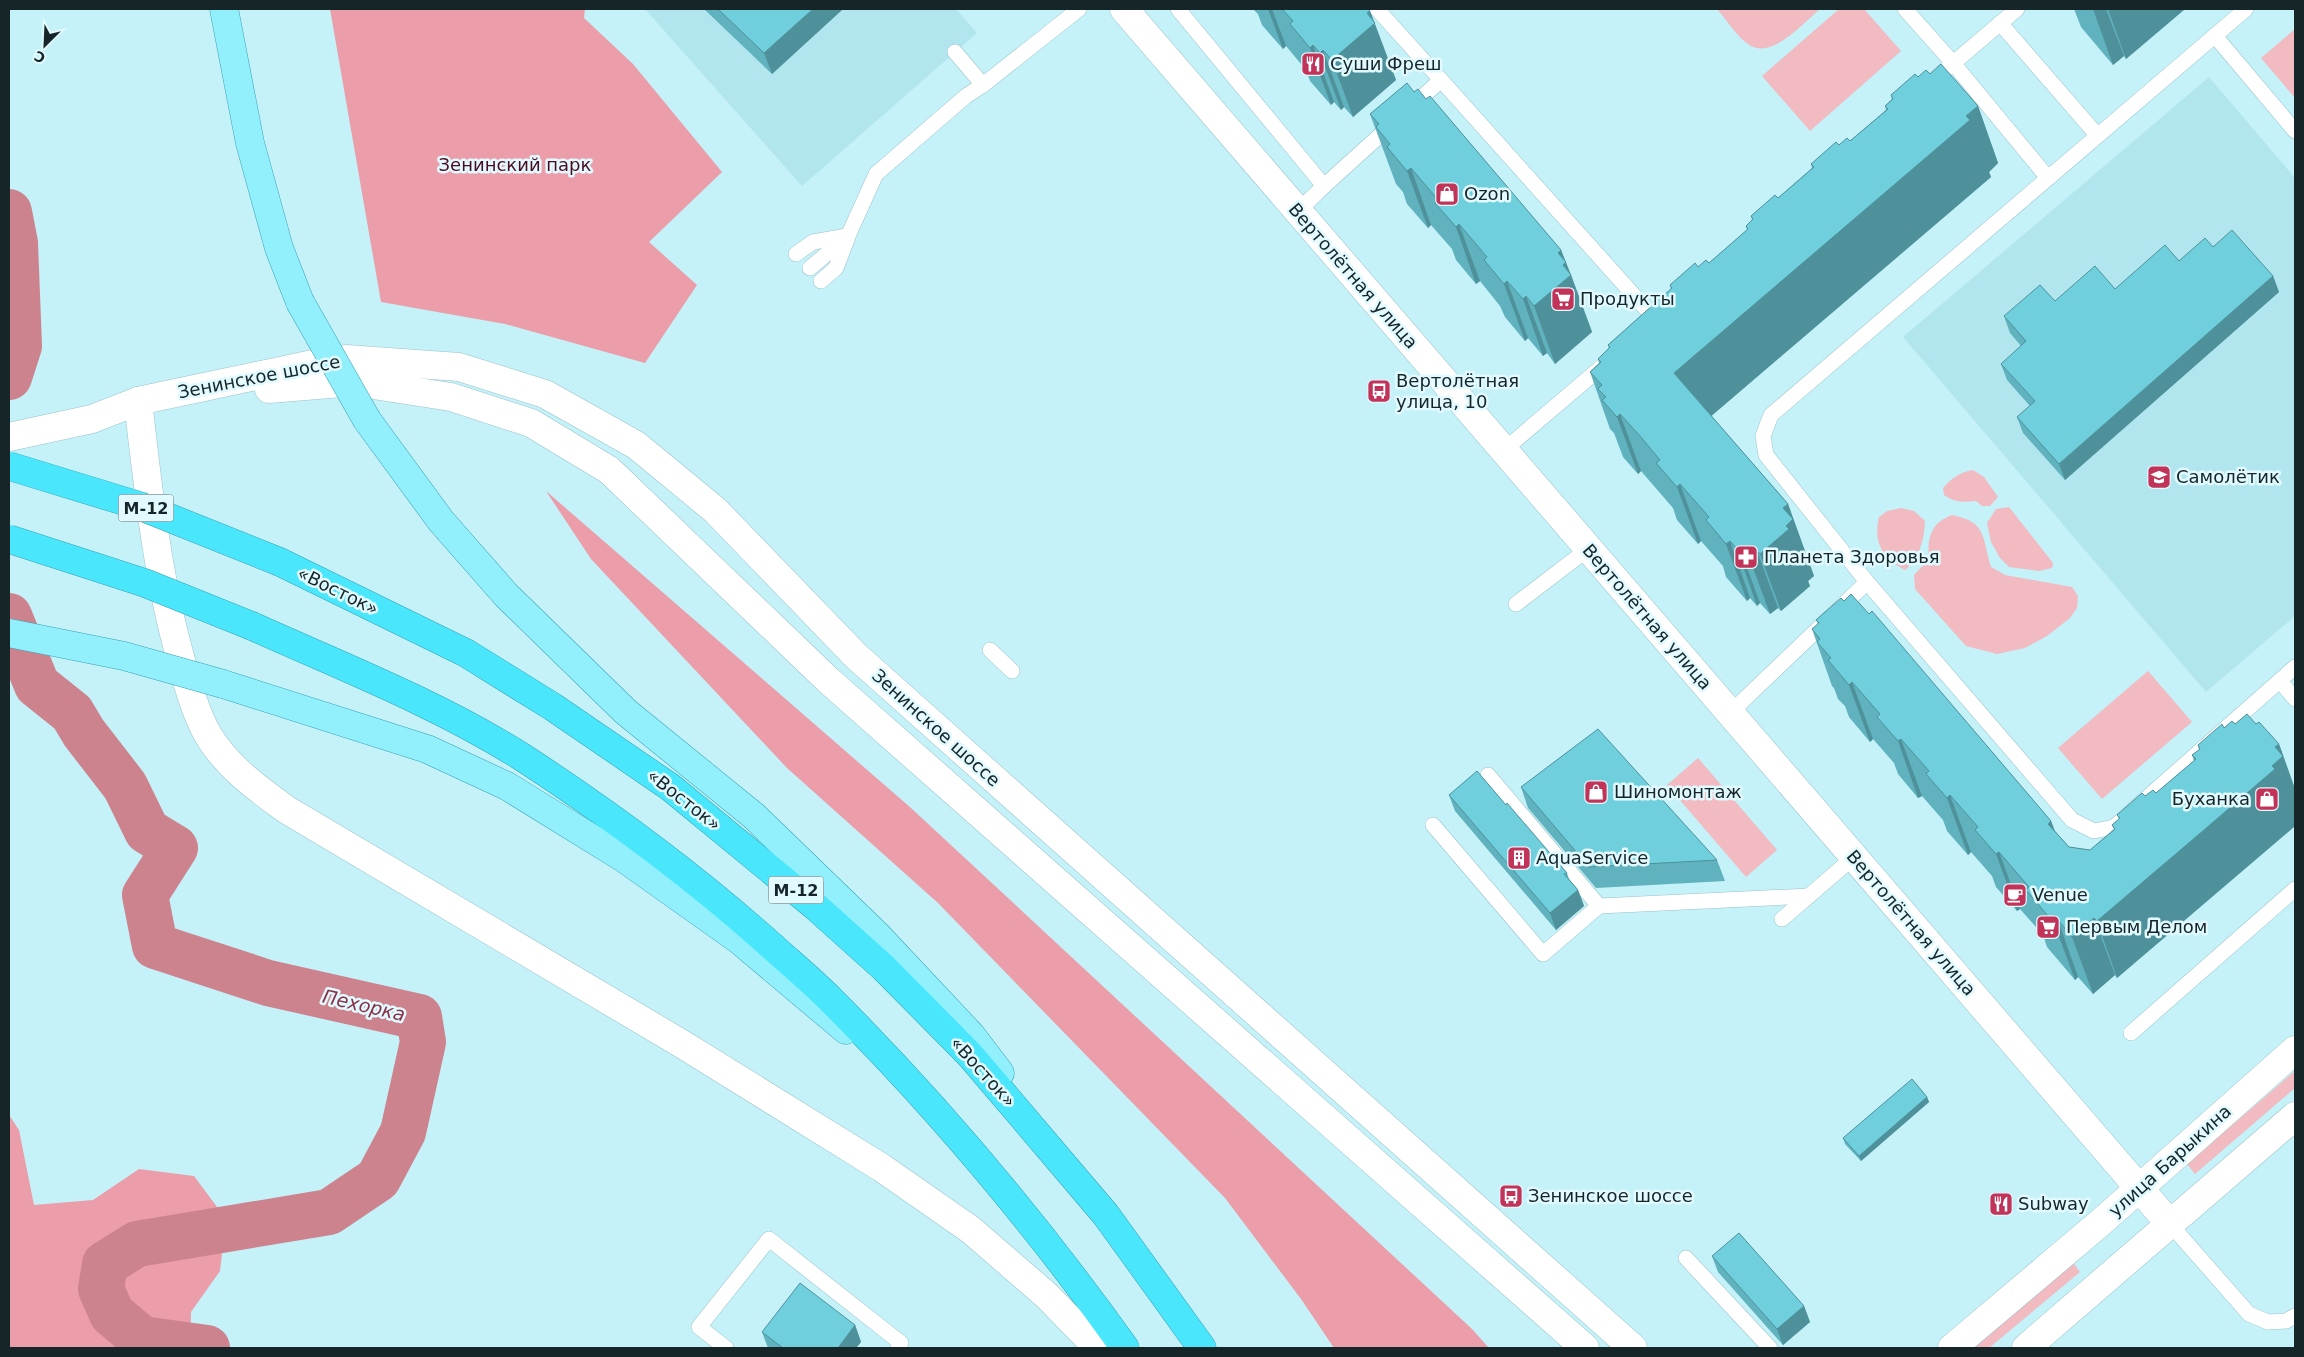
<svg xmlns="http://www.w3.org/2000/svg" width="2304" height="1357" viewBox="0 0 2304 1357" font-family="'DejaVu Sans',sans-serif">
<rect width="100%" height="100%" fill="#c5f1f8"/>
<g fill="#b2e6ef">
<path d="M 645,9 L 956,9 L 977,33 L 802,186 Z"/>
<path d="M 2209,77 L 2295,178 L 2295,616 L 2206,692 L 1903,337 Z"/>
</g>
<g fill="#f2bac1">
<path d="M 1717,9 L 1820,9 C 1804,22 1774,58 1751,46 C 1738,39 1727,20 1717,9 Z"/>
<path d="M 1839,9 L 1864,9 L 1901,51 L 1810,131 L 1762,76 Z"/>
<path d="M 2295,29 L 2295,98 L 2261,58 Z"/>
<path d="M 1973,470 L 1984,477 L 1998,497 L 1990,506 L 1982,506 L 1976,501 C 1962,502 1956,503 1944,495 L 1943,488 C 1952,478 1960,472 1973,470 Z"/>
<path d="M 2009,507 L 2053,563 L 2052,568 L 2039,571 L 2009,567 L 2000,558 L 1991,542 L 1987,523 L 1996,509 Z"/>
<path d="M 1901,508 L 1914,511 L 1925,521 C 1924,539 1920,558 1905,570 C 1882,558 1873,542 1879,517 L 1887,511 Z"/>
<path d="M 1952,515 C 1987,522 1982,537 1991,567 L 2005,575 L 2072,587 L 2078,596 L 2077,608 L 2070,618 L 2047,636 L 2025,648 L 1997,654 L 1966,646 L 1915,589 L 1914,575 L 1929,559 C 1927,537 1931,523 1952,515 Z"/>
<path d="M 2148,671 L 2192,722 L 2102,799 L 2058,748 Z"/>
<path d="M 1698,758 L 1777,850 L 1746,877 L 1667,785 Z"/>
<path d="M 2295,1071 L 2295,1088 L 2195,1174 L 2187,1164 Z"/>
<path d="M 2072,1261 L 2080,1272 L 1989,1348 L 1969,1348 Z"/>
</g>
<g fill="#eb9ea9">
<path d="M 330,9 L 585,9 L 584,18 L 633,64 L 722,172 L 649,242 L 697,285 L 645,363 L 505,324 L 381,302 Z"/>
<path d="M 546,491 L 911,808 L 1472,1329 L 1489,1348 L 1334,1348 L 1301,1299 L 1225,1198 L 938,903 L 787,768 L 591,559 Z"/>
<path d="M 9,1115 L 19,1130 L 34,1205 L 93,1200 L 139,1169 L 194,1176 L 226,1219 L 220,1271 L 191,1312 L 190,1348 L 9,1348 Z"/>
</g>
<g fill="none" stroke-linecap="round" stroke-linejoin="round">
<g stroke="#cd838e" stroke-width="46">
<path d="M 9,212 L 15,243 L 19,346 L 9,377"/>
<path d="M 9,616 L 37,685 L 72,713 L 84,733 L 125,786 L 147,831 L 175,848 L 145,895 L 155,946 L 268,983 L 419,1017 L 423,1042 L 403,1132 L 378,1179 L 329,1212 L 137,1244 L 105,1264 L 101,1289 L 112,1314 L 142,1339 L 207,1348"/>
</g>
<g stroke="#99c3ca" stroke-width="16">
<g id="lane">
<path d="M 1178,9 L 1324,186 L 1441,80 L 1656,320"/>
<path d="M 1377,9 L 1441,80"/>
<path d="M 1905,9 L 1953,63 L 2048,178"/>
<path d="M 2000,23 L 2097,135"/>
<path d="M 2215,36 L 2295,131"/>
<path d="M 955,52 L 983,85 L 1079,9"/>
<path d="M 1931,82 L 2017,9"/>
<path d="M 1298,211 L 1324,186"/>
<path d="M 796,254 L 813,242 L 847,236"/>
<path d="M 810,268 L 848,236 L 876,174 L 966,96 L 983,85"/>
<path d="M 821,281 L 836,268 L 848,237"/>
<path d="M 1504,450 L 1605,364"/>
<path d="M 1867,582 L 2072,820 L 2094,831 L 2114,827 L 2295,667"/>
<path d="M 1516,604 L 1588,549"/>
<path d="M 990,650 L 1012,671"/>
<path d="M 2280,681 L 2295,699"/>
<path d="M 1730,713 L 1867,582 L 1766,455 L 1763,436 L 1771,415 L 2246,9"/>
<path d="M 1488,775 L 1599,906 L 1809,896"/>
<path d="M 1433,825 L 1543,954 L 1599,906"/>
<path d="M 1782,919 L 1854,857"/>
<path d="M 2131,1033 L 2295,889"/>
<path d="M 2170,1224 L 2249,1314 L 2268,1322 L 2286,1321 L 2295,1316"/>
<path d="M 1686,1258 L 1770,1348"/>
<path d="M 726,1348 L 699,1327 L 769,1239 L 901,1343 L 898,1348"/>
</g>
</g>
<g stroke="#99c3ca" stroke-width="29">
<path id="street" d="M 9,437 L 92,419 L 138,401"/>
</g>
<g stroke="#99c3ca" stroke-width="29">
<g id="secondary">
<path d="M 1124,9 L 2170,1224"/>
<path d="M 269,389 L 354,382 L 451,397 L 531,423 L 609,470 L 828,680 L 1585,1348"/>
<path d="M 138,401 L 313,364 L 346,359 L 459,367 L 545,394 L 636,445 L 715,510 L 856,656 L 1633,1348"/>
<path d="M 138,401 C 148,488 157,576 181,660 C 188,685 195,712 208,735 C 228,768 257,788 287,810 L 682,1044 L 882,1168 L 971,1230 L 1046,1295 L 1098,1348"/>
<path d="M 1952,1348 L 2100,1223 L 2295,1050"/>
<path d="M 2026,1348 L 2295,1116"/>
</g>
</g>
<g stroke="#37a2b1" stroke-width="29">
<g id="primary">
<path d="M 224,9 L 250,143 L 279,248 L 300,302"/>
<path d="M 367,420 L 441,521 L 506,595 L 626,712 L 754,816 L 877,935 L 971,1035 L 1000,1073"/>
<path d="M 223,684 L 427,749 L 507,786 L 625,859 L 739,940 L 846,1030"/>
</g>
</g>
<g stroke="#37a2b1" stroke-width="29">
<g id="highway">
<path d="M 280,562 L 466,653 L 553,707 L 670,787 L 816,907 L 884,968 L 970,1055 L 1106,1215 L 1202,1348"/>
<path d="M 252,626 C 343,667 438,704 522,757 C 611,815 696,878 775,949 C 794,966 813,982 831,1000 C 938,1107 1037,1225 1125,1348"/>
</g>
</g>
<use href="#lane" stroke="#fff" stroke-width="15"/>
<use href="#street" stroke="#fff" stroke-width="28"/>
<use href="#secondary" stroke="#fff" stroke-width="28"/>
<use href="#primary" stroke="#92f0fd" stroke-width="28"/>
<use href="#highway" stroke="#4ae6fb" stroke-width="28"/>
<g stroke="#37a2b1" stroke-width="29" stroke-linecap="butt">
<g id="primary-bridge">
<path d="M 300,302 L 367,420"/>
<path d="M 9,633 L 124,656 L 223,684"/>
</g>
</g>
<g stroke="#37a2b1" stroke-width="29" stroke-linecap="butt">
<g id="highway-bridge">
<path d="M 9,466 L 140,506 L 280,562"/>
<path d="M 9,539 L 145,583 L 252,626"/>
</g>
</g>
<use href="#primary-bridge" stroke="#92f0fd" stroke-width="28"/>
<use href="#highway-bridge" stroke="#4ae6fb" stroke-width="28"/>
</g>
<g fill="#60b2be">
<path d="M 704,9 L 843,9 L 772,74 Z"/>
<path d="M 1253,9 L 1368,9 L 1370,11 L 1396,80 L 1353,117 L 1344,107 L 1341,110 L 1334,102 L 1331,105 L 1310,81 L 1306,70 L 1286,46 L 1283,49 L 1262,25 L 1258,14 Z"/>
<path d="M 2074,9 L 2185,9 L 2126,59 L 2124,56 L 2113,65 L 2081,27 Z"/>
<path d="M 1930,74 L 1978,106 L 1998,163 L 1989,172 L 1991,177 L 1711,416 L 1788,504 L 1814,576 L 1808,581 L 1810,586 L 1781,611 L 1778,608 L 1770,614 L 1760,603 L 1757,606 L 1750,598 L 1747,601 L 1726,577 L 1723,566 L 1701,541 L 1698,544 L 1677,520 L 1673,508 L 1660,493 L 1641,471 L 1638,474 L 1623,457 L 1614,433 L 1610,429 L 1590,372 L 1599,363 L 1598,359 L 1609,349 L 1608,345 L 1671,289 L 1670,285 L 1698,267 L 1709,263 L 1747,230 L 1746,226 L 1752,220 L 1751,216 L 1778,198 L 1812,168 L 1811,164 L 1839,145 L 1850,141 L 1886,110 L 1885,106 L 1892,99 L 1891,95 L 1918,77 Z"/>
<path d="M 1414,92 L 1561,250 L 1570,273 L 1571,275 L 1592,332 L 1555,364 L 1547,353 L 1543,356 L 1528,338 L 1525,341 L 1505,317 L 1500,306 L 1480,281 L 1476,284 L 1456,260 L 1452,249 L 1431,225 L 1428,228 L 1407,204 L 1403,192 L 1396,184 L 1370,114 Z"/>
<path d="M 2213,247 L 2273,276 L 2279,292 L 2065,480 L 2023,433 L 2017,417 L 2030,406 L 2007,380 L 2001,364 L 2021,346 L 2010,333 L 2004,316 L 2055,301 L 2115,289 Z"/>
<path d="M 1816,620 L 2051,821 L 2055,831 L 2069,847 L 2090,850 L 2114,829 L 2112,825 L 2119,819 L 2117,815 L 2145,796 L 2156,793 L 2194,761 L 2192,755 L 2199,750 L 2198,745 L 2224,728 L 2235,724 L 2256,724 L 2279,744 L 2295,789 L 2294,822 L 2295,826 L 2117,978 L 2115,975 L 2093,994 L 2078,977 L 2075,980 L 2047,947 L 2043,935 L 2020,909 L 2017,911 L 1996,887 L 1992,876 L 1971,852 L 1968,855 L 1947,831 L 1943,820 L 1922,796 L 1918,798 L 1898,774 L 1894,763 L 1873,739 L 1870,742 L 1849,717 L 1845,706 L 1838,699 L 1834,688 L 1832,686 L 1812,629 L 1818,624 Z"/>
<path d="M 1521,787 L 1717,860 L 1725,881 L 1596,888 L 1528,808 Z"/>
<path d="M 1449,795 L 1506,805 L 1567,873 L 1569,879 L 1578,890 L 1584,906 L 1556,930 L 1455,811 Z"/>
<path d="M 1927,1097 L 1929,1102 L 1861,1161 L 1845,1144 L 1843,1138 Z"/>
<path d="M 1712,1256 L 1804,1306 L 1810,1322 L 1783,1345 L 1718,1272 Z"/>
<path d="M 855,1325 L 861,1342 L 856,1348 L 768,1348 L 762,1332 Z"/>
</g>
<g fill="#4e919b">
<path d="M 813,9 L 843,9 L 772,74 L 764,53 Z"/>
<path d="M 1268,9 L 1272,9 L 1286,46 L 1283,49 Z"/>
<path d="M 2093,9 L 2106,9 L 2124,56 L 2113,65 Z"/>
<path d="M 2108,9 L 2185,9 L 2126,59 Z"/>
<path d="M 1370,11 L 1396,80 L 1353,117 L 1332,60 L 1367,13 Z"/>
<path d="M 1313,45 L 1334,102 L 1331,105 L 1310,48 Z"/>
<path d="M 1323,50 L 1344,107 L 1341,110 L 1320,53 Z"/>
<path d="M 1978,106 L 1998,163 L 1989,172 L 1991,177 L 1695,430 L 1674,373 Z"/>
<path d="M 1411,168 L 1431,225 L 1428,228 L 1407,171 Z"/>
<path d="M 1459,224 L 1480,281 L 1476,284 L 1456,227 Z"/>
<path d="M 1561,250 L 1571,275 L 1592,332 L 1555,364 L 1534,306 L 1558,253 Z"/>
<path d="M 2273,276 L 2279,292 L 2065,480 L 2059,464 Z"/>
<path d="M 1507,281 L 1528,338 L 1525,341 L 1504,284 Z"/>
<path d="M 1526,296 L 1547,353 L 1543,356 L 1523,299 Z"/>
<path d="M 1620,414 L 1641,471 L 1638,474 L 1617,417 Z"/>
<path d="M 1680,484 L 1701,541 L 1698,544 L 1677,487 Z"/>
<path d="M 1788,504 L 1814,576 L 1808,581 L 1810,586 L 1781,611 L 1760,554 L 1786,526 L 1783,508 Z"/>
<path d="M 1730,541 L 1750,598 L 1747,601 L 1726,544 Z"/>
<path d="M 1739,546 L 1760,603 L 1757,606 L 1737,549 Z"/>
<path d="M 1757,551 L 1778,608 L 1770,614 L 1749,557 Z"/>
<path d="M 1852,682 L 1873,739 L 1870,742 L 1849,685 Z"/>
<path d="M 1901,739 L 1922,796 L 1918,798 L 1898,741 Z"/>
<path d="M 2279,744 L 2295,789 L 2295,821 L 2294,822 L 2295,826 L 2117,978 L 2097,921 L 2272,766 L 2275,747 Z"/>
<path d="M 1950,795 L 1971,852 L 1968,855 L 1947,798 Z"/>
<path d="M 2051,821 L 2072,878 L 2048,824 Z"/>
<path d="M 1999,852 L 2020,909 L 2017,911 L 1996,854 Z"/>
<path d="M 1578,890 L 1584,906 L 1556,930 L 1550,913 Z"/>
<path d="M 2094,918 L 2115,975 L 2093,994 L 2072,937 Z"/>
<path d="M 2058,920 L 2078,977 L 2075,980 L 2054,923 Z"/>
<path d="M 1927,1097 L 1929,1102 L 1861,1161 L 1859,1156 Z"/>
<path d="M 1804,1306 L 1810,1322 L 1783,1345 L 1777,1329 Z"/>
<path d="M 855,1325 L 861,1342 L 856,1348 L 838,1348 Z"/>
</g>
<g fill="#70cfdd" stroke="#4e919b">
<path d="M 718,9 L 813,9 L 764,53 Z"/>
<path d="M 1282,9 L 1368,9 L 1370,11 L 1367,13 L 1375,23 L 1332,60 L 1323,50 L 1320,53 L 1313,45 L 1310,48 L 1290,24 L 1293,21 Z"/>
<path d="M 1941,64 L 1978,106 L 1966,116 L 1970,120 L 1674,373 L 1788,504 L 1783,508 L 1793,519 L 1786,526 L 1789,529 L 1760,554 L 1757,551 L 1749,557 L 1739,546 L 1737,549 L 1730,541 L 1726,544 L 1706,520 L 1709,517 L 1680,484 L 1677,487 L 1656,463 L 1660,460 L 1640,436 L 1620,414 L 1617,417 L 1602,400 L 1606,397 L 1598,389 L 1602,385 L 1590,372 L 1601,362 L 1598,359 L 1610,347 L 1608,345 L 1672,288 L 1670,285 L 1695,263 L 1698,267 L 1706,260 L 1709,263 L 1748,229 L 1746,226 L 1753,219 L 1751,216 L 1775,195 L 1778,198 L 1814,167 L 1811,164 L 1836,142 L 1839,145 L 1847,138 L 1850,141 L 1888,109 L 1885,106 L 1893,99 L 1891,95 L 1915,74 L 1918,77 L 1926,70 L 1930,74 Z"/>
<path d="M 1407,83 L 1414,92 L 1418,89 L 1426,99 L 1430,96 L 1561,250 L 1558,253 L 1566,262 L 1563,265 L 1571,275 L 1534,306 L 1526,296 L 1523,299 L 1507,281 L 1504,284 L 1484,260 L 1487,257 L 1459,224 L 1456,227 L 1435,203 L 1439,201 L 1411,168 L 1407,171 L 1387,147 L 1390,144 L 1376,127 L 1379,124 L 1370,114 Z"/>
<path d="M 2232,230 L 2273,276 L 2059,464 L 2017,417 L 2035,401 L 2001,364 L 2026,341 L 2004,316 L 2040,285 L 2055,301 L 2095,266 L 2115,289 L 2165,245 L 2179,261 L 2205,238 L 2213,247 Z"/>
<path d="M 1851,594 L 1869,614 L 1872,611 L 2051,821 L 2048,824 L 2069,847 L 2090,850 L 2115,829 L 2112,825 L 2120,818 L 2117,815 L 2142,793 L 2145,796 L 2153,790 L 2156,793 L 2196,759 L 2192,755 L 2200,749 L 2198,745 L 2222,724 L 2224,728 L 2232,721 L 2235,724 L 2247,714 L 2256,724 L 2259,722 L 2279,744 L 2275,747 L 2283,756 L 2272,766 L 2275,769 L 2204,830 L 2097,921 L 2094,918 L 2072,937 L 2058,920 L 2054,923 L 2026,890 L 2029,887 L 1999,852 L 1996,854 L 1975,830 L 1978,827 L 1950,795 L 1947,798 L 1926,774 L 1929,771 L 1901,739 L 1898,741 L 1877,717 L 1880,714 L 1852,682 L 1849,685 L 1828,660 L 1831,658 L 1817,642 L 1820,639 L 1812,629 L 1819,623 L 1816,620 L 1841,598 L 1844,601 Z"/>
<path d="M 1598,729 L 1717,860 L 1589,867 L 1521,787 Z"/>
<path d="M 1477,771 L 1506,805 L 1507,803 L 1567,873 L 1564,874 L 1578,890 L 1550,913 L 1449,795 Z"/>
<path d="M 1912,1079 L 1927,1097 L 1859,1156 L 1843,1138 Z"/>
<path d="M 1739,1233 L 1804,1306 L 1777,1329 L 1712,1256 Z"/>
<path d="M 800,1283 L 855,1325 L 838,1348 L 783,1348 L 762,1332 Z"/>
</g>
<defs>
<g id="restaurant-square" transform="scale(1.25)"><rect x="-9" y="-9" width="18" height="18" rx="4" fill="#c23359" stroke="#e1faff"/><path d="M-5-6h1v4h1v-4h1v4h1v-4h1v5L-1.5 .5V6h-2V.5L-5-1ZM5-6V6H3V1.5H1.5Q1.5-4 5-6Z" fill="#fff"/></g>
<g id="shop-square" transform="scale(1.25)"><rect x="-9" y="-9" width="18" height="18" rx="4" fill="#c23359" stroke="#e1faff"/><path d="M-5-2.5h2.3a2.7 3.5 0 0 1 5.4 0H5L5.5 6h-11ZM-1.5-2.5h3a1.5 2.3 0 0 0-3 0Z" fill="#fff"/></g>
<g id="supermarket-square" transform="scale(1.25)"><rect x="-9" y="-9" width="18" height="18" rx="4" fill="#c23359" stroke="#e1faff"/><path d="M-6-5.5h2.5l.6 2H6L4.5 2H-2.5L-4.4-4H-6ZM-1.5 3.2a1.3 1.3 0 1 0 .1 0ZM3 3.2a1.3 1.3 0 1 0 .1 0Z" fill="#fff"/></g>
<g id="bus-square" transform="scale(1.25)"><rect x="-9" y="-9" width="18" height="18" rx="4" fill="#c23359" stroke="#e1faff"/><path d="M-5-6H5V4H4V6H2V4H-2V6H-4V4H-5ZM-3.5-4V0h7V-4ZM-3.5 1.2v1.5H-2V1.2ZM2 1.2v1.5H3.5V1.2Z" fill="#fff"/></g>
<g id="school-square" transform="scale(1.25)"><rect x="-9" y="-9" width="18" height="18" rx="4" fill="#c23359" stroke="#e1faff"/><path d="M0-5L7-2L0 1L-7-2ZM-4 1L0 2.5L4 1V4Q0 6-4 4Z" fill="#fff"/></g>
<g id="pharmacy-square" transform="scale(1.25)"><rect x="-9" y="-9" width="18" height="18" rx="4" fill="#c23359" stroke="#e1faff"/><path d="M-2-6h4v4h4v4h-4v4h-4v-4h-4v-4h4Z" fill="#fff"/></g>
<g id="building-square" transform="scale(1.25)"><rect x="-9" y="-9" width="18" height="18" rx="4" fill="#c23359" stroke="#e1faff"/><path d="M-4-6H4V6H1V3H-1V6H-4ZM-2.5-4.3h1.7v1.8h-1.7ZM.8-4.3h1.7v1.8H.8ZM-2.5-1h1.7V.8h-1.7ZM.8-1h1.7V.8H.8Z" fill="#fff"/></g>
<g id="cafe-square" transform="scale(1.25)"><rect x="-9" y="-9" width="18" height="18" rx="4" fill="#c23359" stroke="#e1faff"/><path d="M-5.5-4.5H6V0H3Q3 3.5 0 3.5H-2.5Q-5.5 3.5-5.5 0ZM3-3.2v2h1.7v-2ZM-6 4.5H4V6H-6Z" fill="#fff"/></g>
</defs>
<g fill-rule="evenodd">
<use href="#restaurant-square" x="1313" y="64"/>
<use href="#shop-square" x="1447" y="194"/>
<use href="#supermarket-square" x="1563" y="299"/>
<use href="#bus-square" x="1379" y="391"/>
<use href="#school-square" x="2159" y="477"/>
<use href="#pharmacy-square" x="1746" y="557"/>
<use href="#shop-square" x="1596" y="792"/>
<use href="#shop-square" x="2267" y="799"/>
<use href="#building-square" x="1519" y="858"/>
<use href="#cafe-square" x="2015" y="895"/>
<use href="#supermarket-square" x="2048" y="927"/>
<use href="#bus-square" x="1511" y="1196"/>
<use href="#restaurant-square" x="2001" y="1204"/>
</g>
<g text-anchor="middle" stroke-width="5" stroke-linejoin="round" paint-order="stroke">
<g fill="#e1faff" stroke="#526568" stroke-width="1">
<rect x="118.5" y="494.5" width="55" height="27" rx="4"/>
<rect x="768.5" y="876.5" width="55" height="27" rx="4"/>
</g>
<g font-size="16" font-weight="bold" fill="#152528">
<text x="146" y="514">М-12</text>
<text x="796" y="896">М-12</text>
</g>
<g font-size="18" fill="#152528" stroke="#e1faff" text-anchor="start">
<text x="1330" y="70">Суши Фреш</text>
<text x="1464" y="200">Ozon</text>
<text x="1580" y="305">Продукты</text>
<text x="1396" y="387">Вертолётная<tspan x="1396" dy="21">улица, 10</tspan></text>
<text x="2176" y="483">Самолётик</text>
<text x="1764" y="563">Планета Здоровья</text>
<text x="1614" y="798">Шиномонтаж</text>
<text x="2250" y="805" text-anchor="end">Буханка</text>
<text x="1536" y="864">AquaService</text>
<text x="2032" y="901">Venue</text>
<text x="2066" y="933">Первым Делом</text>
<text x="1528" y="1202">Зенинское шоссе</text>
<text x="2018" y="1210">Subway</text>
</g>
<g font-size="18" fill="#4e0b1e" stroke="#e1faff">
<text x="515" y="171">Зенинский парк</text>
</g>
<g font-size="18" fill="#152528" stroke="#e1faff">
<text transform="translate(1353 276) rotate(49)" y="6">Вертолётная улица</text>
<text transform="translate(259 377) rotate(-11)" y="6">Зенинское шоссе</text>
<text transform="translate(338 591) rotate(26)" y="6">«Восток»</text>
<text transform="translate(1647 617) rotate(49)" y="6">Вертолётная улица</text>
<text transform="translate(936 728) rotate(42)" y="6">Зенинское шоссе</text>
<text transform="translate(684 800) rotate(38)" y="6">«Восток»</text>
<text transform="translate(1911 923) rotate(49)" y="6">Вертолётная улица</text>
<text transform="translate(983 1072) rotate(48)" y="6">«Восток»</text>
<text transform="translate(2170 1161) rotate(-42)" y="6">улица Барыкина</text>
</g>
<g font-size="19" font-style="italic" fill="#893044" stroke="#e1faff">
<text transform="translate(364 1005) rotate(13)" y="7">Пехорка</text>
</g>
</g>
<rect width="2304" height="1357" fill="none" stroke="#152528" stroke-width="20"/>
<g transform="translate(45 45) rotate(204)" stroke="#e1faff" stroke-width="4" paint-order="stroke">
<path d="M0-4L9 19L0 12L-9 19Z" fill="#152528"/>
<text y="-8" font-size="14" font-weight="bold" text-anchor="middle" fill="#152528">С</text>
</g>
</svg>
